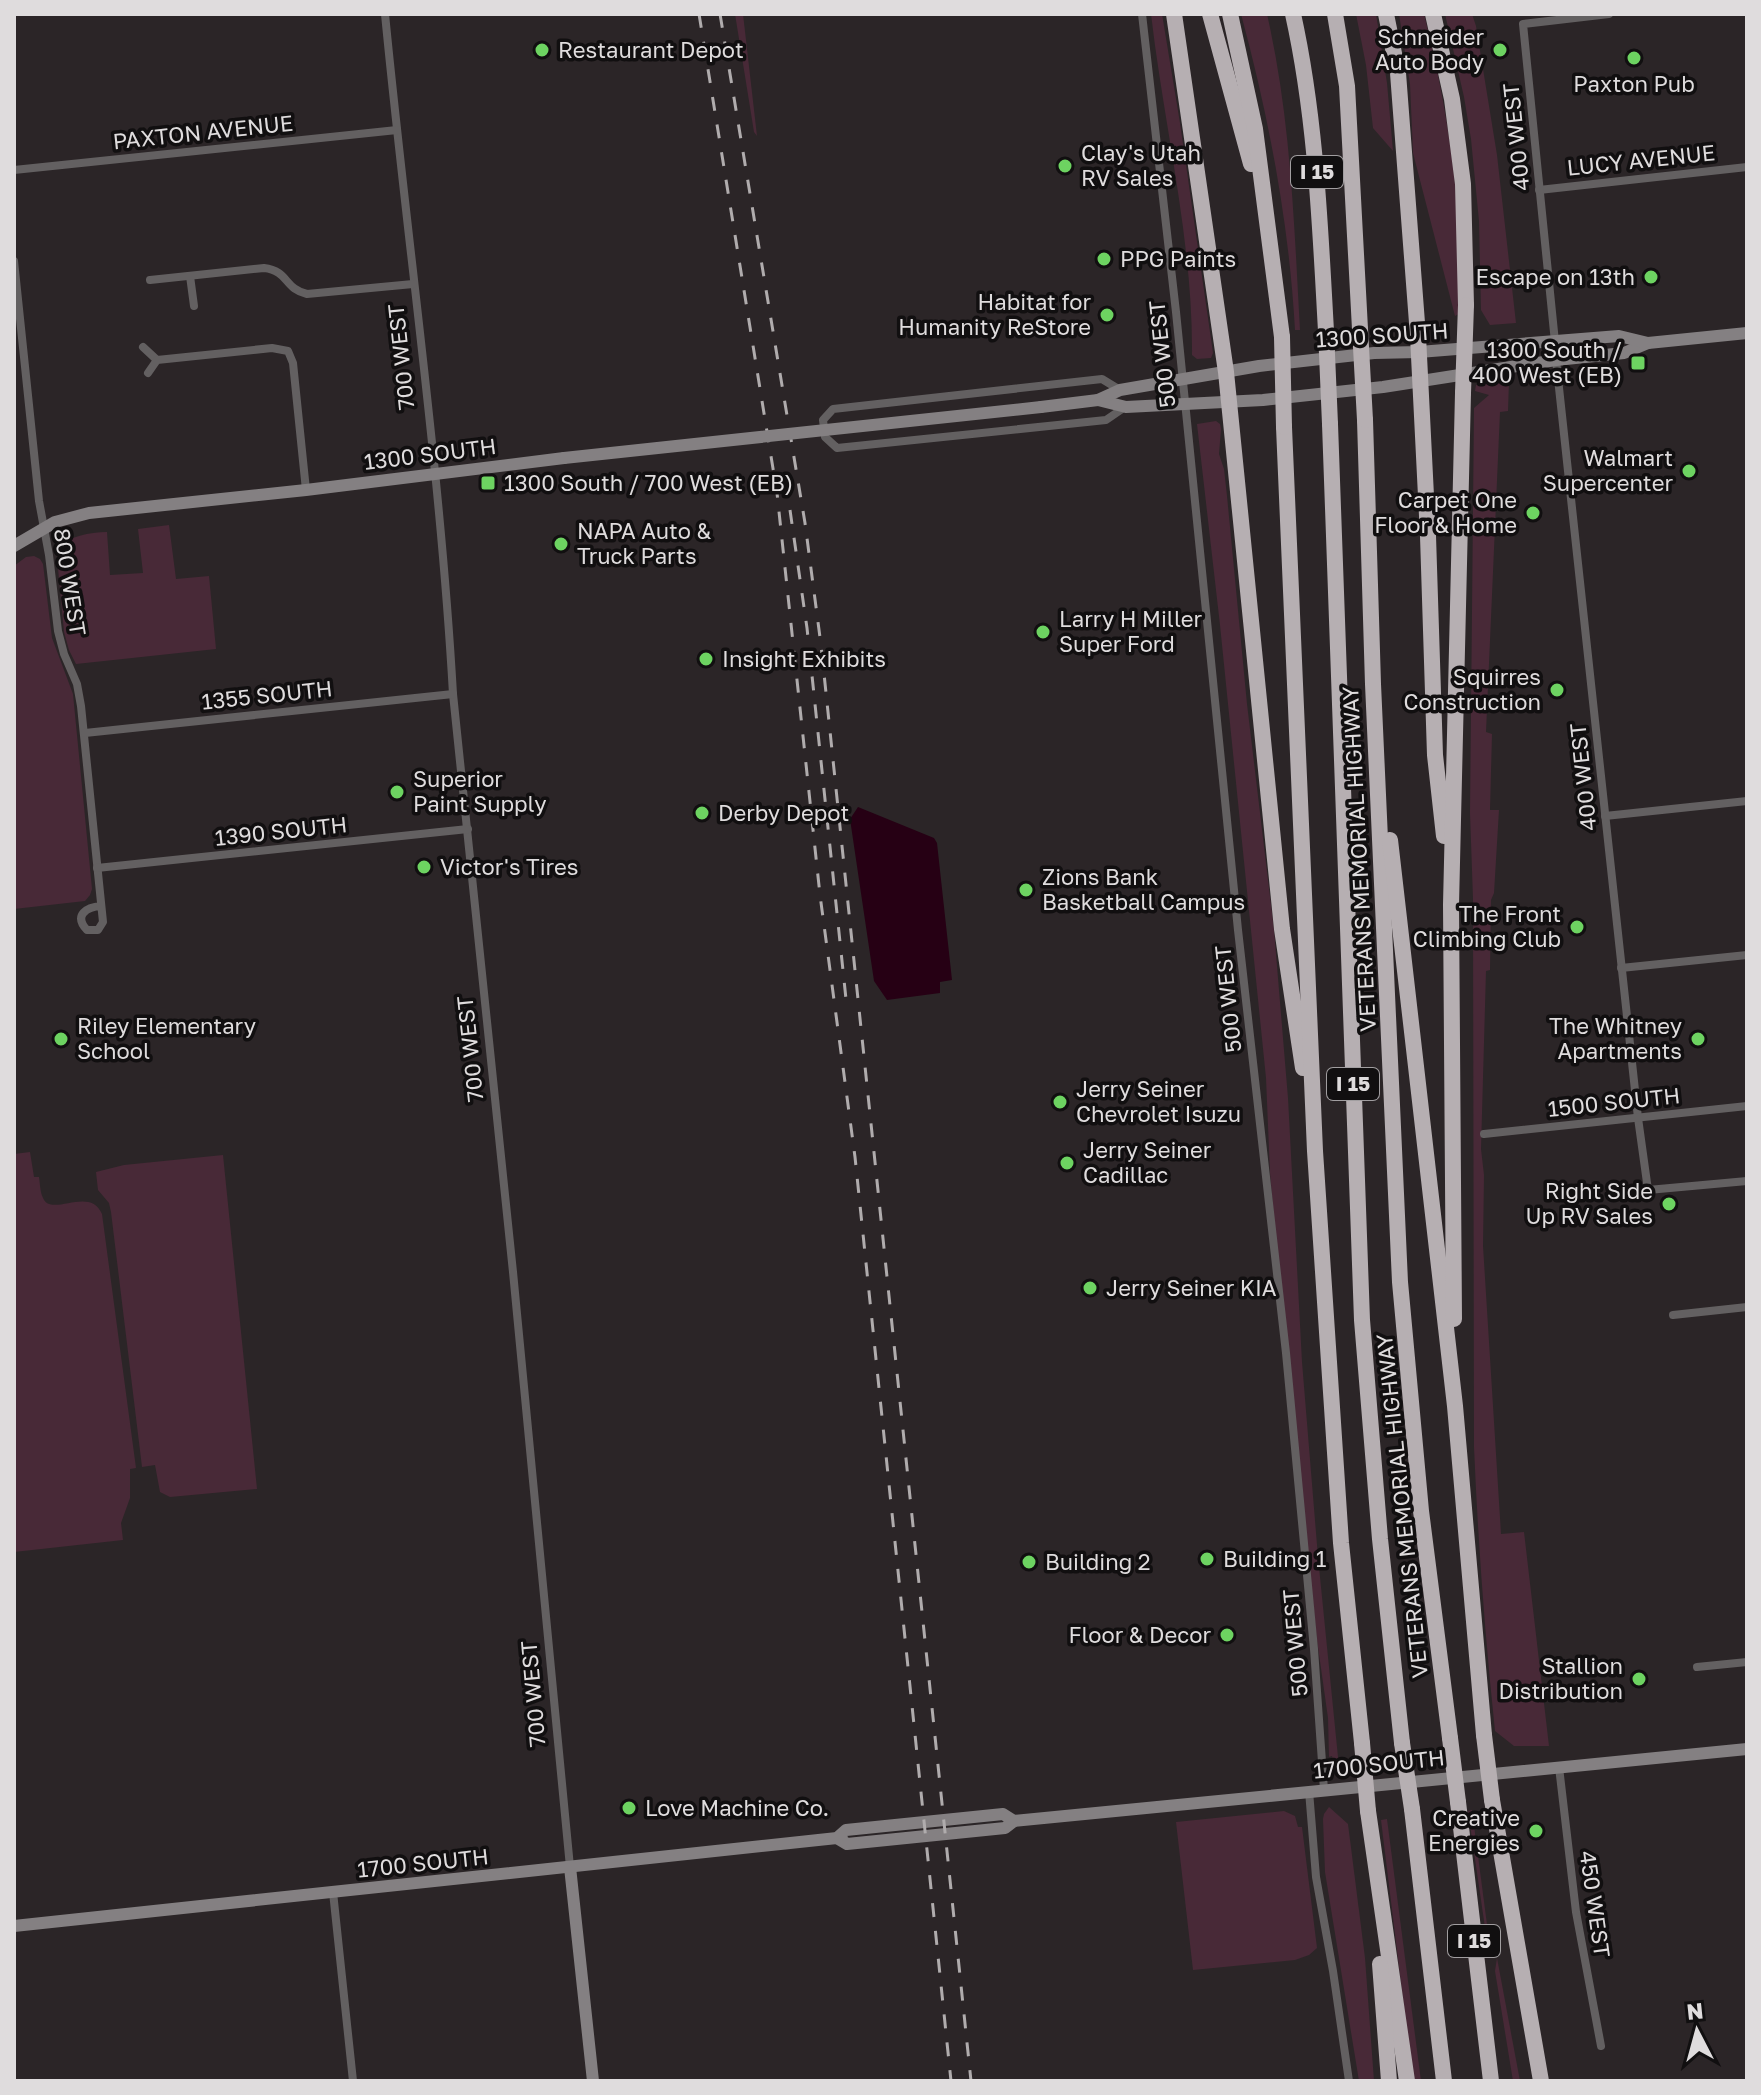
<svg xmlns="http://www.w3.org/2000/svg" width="1761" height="2095" viewBox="0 0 1761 2095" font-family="'Golos Text',sans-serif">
<rect width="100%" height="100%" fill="#2b2527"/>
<g fill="#482937">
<path d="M 735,14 L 743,14 L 757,136 L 754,132 Z"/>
<path d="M 1151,14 L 1162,14 L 1180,123 L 1213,353 L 1211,358 L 1197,359 L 1192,355 C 1193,240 1164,127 1151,14 Z"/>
<path d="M 1241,14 L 1267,14 C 1291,119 1294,223 1300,330 L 1295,330 C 1289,222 1269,118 1241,14 Z"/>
<path d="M 1356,14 L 1376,14 L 1387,83 L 1393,151 L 1373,128 L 1366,65 Z"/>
<path d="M 1399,14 L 1424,14 C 1438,70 1449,126 1455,184 C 1459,227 1458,270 1460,313 L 1455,316 L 1413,153 L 1410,84 Z"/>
<path d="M 1445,14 L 1472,14 L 1476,26 L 1497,155 L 1516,323 L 1490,325 L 1481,310 L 1479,221 L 1471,139 L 1464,97 Z"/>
<path d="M 1509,381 L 1508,411 L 1500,412 L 1486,732 L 1492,734 L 1490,810 L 1499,810 L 1494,893 L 1491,900 L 1490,970 L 1486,971 L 1481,1149 L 1484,1175 L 1483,1246 L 1501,1534 L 1524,1532 L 1549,1746 L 1514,1746 L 1495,1731 C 1485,1636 1478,1542 1474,1447 L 1473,899 L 1470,813 L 1474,408 L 1489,395 L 1475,391 L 1476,385 Z"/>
<path d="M 1216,421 L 1220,424 L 1221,429 L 1219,454 L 1224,469 L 1227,496 L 1247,704 L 1274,930 L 1288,1098 L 1302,1362 L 1318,1557 L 1339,1767 L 1334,1763 L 1332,1756 L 1329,1757 L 1328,1718 L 1317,1640 L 1281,1298 L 1270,1173 L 1266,1078 L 1220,625 L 1197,424 Z"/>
<path d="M 169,525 L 176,579 L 209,576 L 216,649 L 76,664 L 69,650 L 64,632 L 56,547 C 70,537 89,532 107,532 L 110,575 L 143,573 L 138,529 Z"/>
<path d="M 34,556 L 40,559 L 43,564 L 52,638 L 73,694 L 92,889 L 90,895 L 85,901 L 14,909 L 14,566 L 26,557 Z"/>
<path d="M 30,1152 L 34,1177 L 39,1177 C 40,1183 40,1192 43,1198 C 51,1218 90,1185 102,1214 L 136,1468 L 130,1469 L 130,1498 L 121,1523 L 123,1540 L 14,1552 L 14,1154 Z"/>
<path d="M 223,1155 L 257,1489 L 170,1497 L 160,1492 L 155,1465 L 142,1467 L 111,1212 L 109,1203 L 98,1190 L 96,1172 L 124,1165 Z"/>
<path d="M 1329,1807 L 1348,1824 L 1365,1958 L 1374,2081 L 1359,2081 L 1325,1872 L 1323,1819 L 1324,1814 Z"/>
<path d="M 1472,1810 L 1491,1955 L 1489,1955 L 1468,1811 Z"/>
<path d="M 1284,1811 L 1295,1816 L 1298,1827 L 1302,1827 L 1317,1948 L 1309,1955 L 1295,1960 L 1193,1970 L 1176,1822 Z"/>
<path d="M 1387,1819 L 1421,2081 L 1413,2081 L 1381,1820 Z"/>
<path d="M 1497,1958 L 1520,2081 L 1513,2081 L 1495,1971 Z"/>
</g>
<path fill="#260014" d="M 858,807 L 934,838 L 937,843 L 952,980 L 940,982 L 940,993 L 887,1000 L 874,981 L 850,819 Z"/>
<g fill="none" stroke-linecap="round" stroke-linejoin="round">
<g stroke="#636061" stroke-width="8">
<path d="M 385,14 C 407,241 440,466 453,694 L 513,1272 L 570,1867"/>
<path d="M 1142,14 L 1176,312 L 1238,930 L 1286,1353 L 1314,1649 L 1324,1790"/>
<path d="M 14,170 L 397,130"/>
<path d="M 1539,190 L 1747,167"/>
<path d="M 14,261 L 39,501 L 49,555 L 58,631 L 64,654 L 77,684 L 81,706 L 103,922 L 98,930 L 87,930 C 73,915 87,907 101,906"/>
<path d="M 190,276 L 194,306"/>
<path d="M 150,280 L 264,268 C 289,271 284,289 307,294 L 413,284"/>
<path d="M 1555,342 L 1523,24 L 1609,14"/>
<path d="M 143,347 L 157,360"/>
<path d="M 1556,360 L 1638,1118 L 1648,1190 L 1747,1181"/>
<path d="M 148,373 L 157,360 L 272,348 L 288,351 L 293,363 L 306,490"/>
<path d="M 1120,390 L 1102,379 L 833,409 L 823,420 L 825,437 L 837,448 L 1106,420 L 1125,407"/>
<path d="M 85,733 L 453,694"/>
<path d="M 1605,816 L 1747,801"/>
<path d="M 97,868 L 468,829"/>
<path d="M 1621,968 L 1747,955"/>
<path d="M 1484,1134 L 1747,1106"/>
<path d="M 1673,1315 L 1747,1307"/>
<path d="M 1697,1667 L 1747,1662"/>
<path d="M 1559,1767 L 1576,1912 L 1601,2046"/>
<path d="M 1309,1791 L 1316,1877 L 1333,1971 L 1349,2081"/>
<path d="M 333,1892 L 353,2081"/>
</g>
<g stroke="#848082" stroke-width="12">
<path d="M 1098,400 L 1126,407 L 1263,400 L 1383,387 L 1556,360 L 1624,353 L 1648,343 L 1747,333"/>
<path d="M 1041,407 L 1098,400 L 1120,390 L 1259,366 L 1374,353 L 1419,352 L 1619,336 L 1648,343"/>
<path d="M 14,546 L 55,522 L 89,513 L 306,490 L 564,458"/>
<path d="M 837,1838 L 847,1844 L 1005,1828 L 1014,1821 L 1747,1749"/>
<path d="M 570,1867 L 593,2081"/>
<path d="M 14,1926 L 837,1838 L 846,1830 L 1003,1814 L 1014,1821"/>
</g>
<g stroke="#b6afb2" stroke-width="16">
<path d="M 1174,14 L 1226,372 L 1282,929 L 1303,1068"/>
<path d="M 1210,14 L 1251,164"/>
<path d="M 1230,14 L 1255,129 L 1282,337"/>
<path d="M 1293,14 C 1316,118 1320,225 1326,331"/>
<path d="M 1335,14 L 1347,86 L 1360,329"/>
<path d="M 1386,14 L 1398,73 L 1418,336 L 1428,536 L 1435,755 L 1444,836"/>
<path d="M 1433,14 L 1452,99 L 1463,184 L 1466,305"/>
<path d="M 1365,420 L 1373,684 L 1400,1282 L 1421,1511 L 1450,1738"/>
<path d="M 1330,424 L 1362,1320 L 1380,1539 L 1402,1743"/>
<path d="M 1284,427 L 1315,1151 L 1341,1543 L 1362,1743"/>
<path d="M 1390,840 L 1455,1406 L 1484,1735"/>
<path d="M 1454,1319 L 1451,905 L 1463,393"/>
<path d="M 1492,1800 L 1541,2081"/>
<path d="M 1458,1802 L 1491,2081"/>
<path d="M 1412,1809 L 1444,2081"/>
<path d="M 1368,1811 L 1407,2081"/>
<path d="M 1380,1964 L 1389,2081"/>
</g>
<g stroke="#b0acad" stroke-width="3" stroke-dasharray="14 14" stroke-linecap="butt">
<path d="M 699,14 L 777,493 L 820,895 L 855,1157 L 951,2081"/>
<path d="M 720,14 L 805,523 L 821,645 L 971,2081"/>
<path d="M 790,510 L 807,628 L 846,999"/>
</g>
<path stroke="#848082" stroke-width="12" d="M 564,458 L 1041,407"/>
<g stroke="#b6afb2" stroke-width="16">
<path d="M 1360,329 L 1365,420"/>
<path d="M 1326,331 L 1330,424"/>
<path d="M 1282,337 L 1284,427"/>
<path d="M 1463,393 L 1466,305"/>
<path d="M 1484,1735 L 1492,1800"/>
<path d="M 1450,1738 L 1458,1802"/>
<path d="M 1362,1743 L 1368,1811"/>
<path d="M 1402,1743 L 1412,1809"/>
</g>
</g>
<g fill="#6dd361" stroke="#110f10" stroke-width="3">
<circle cx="542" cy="50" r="8"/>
<circle cx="1500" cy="50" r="8"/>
<circle cx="1634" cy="58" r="8"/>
<circle cx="1065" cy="166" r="8"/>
<circle cx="1104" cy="259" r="8"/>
<circle cx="1651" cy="277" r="8"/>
<circle cx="1107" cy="315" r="8"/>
<rect x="1630" y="355" width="16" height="16" rx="4"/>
<circle cx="1689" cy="471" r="8"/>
<rect x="480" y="475" width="16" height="16" rx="4"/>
<circle cx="1533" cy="513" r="8"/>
<circle cx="561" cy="544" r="8"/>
<circle cx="1043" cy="632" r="8"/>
<circle cx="706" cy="659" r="8"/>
<circle cx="1557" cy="690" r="8"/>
<circle cx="397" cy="792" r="8"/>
<circle cx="702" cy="813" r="8"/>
<circle cx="424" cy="867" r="8"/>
<circle cx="1026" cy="890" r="8"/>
<circle cx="1577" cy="927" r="8"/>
<circle cx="61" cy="1039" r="8"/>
<circle cx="1698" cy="1039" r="8"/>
<circle cx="1060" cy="1102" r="8"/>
<circle cx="1067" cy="1163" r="8"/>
<circle cx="1669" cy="1204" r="8"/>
<circle cx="1090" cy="1288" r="8"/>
<circle cx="1207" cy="1559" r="8"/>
<circle cx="1029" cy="1562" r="8"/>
<circle cx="1227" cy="1635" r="8"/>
<circle cx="1639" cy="1679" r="8"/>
<circle cx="629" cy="1808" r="8"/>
<circle cx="1536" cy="1831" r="8"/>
</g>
<g text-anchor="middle" stroke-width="7" stroke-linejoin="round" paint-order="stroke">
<g fill="#110f10" stroke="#a19ea0" stroke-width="2">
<rect x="1291" y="156" width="52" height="32" rx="6"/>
<rect x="1327" y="1068" width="52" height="32" rx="6"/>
<rect x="1448" y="1925" width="52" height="32" rx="6"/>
</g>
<g font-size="20" font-weight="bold" fill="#dfdcdd">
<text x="1317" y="179">I 15</text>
<text x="1353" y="1091">I 15</text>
<text x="1474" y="1948">I 15</text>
</g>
<g font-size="22" fill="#dfdcdd" stroke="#110f10" text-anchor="start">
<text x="1484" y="45" text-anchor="end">Schneider<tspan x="1484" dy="25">Auto Body</tspan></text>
<text x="558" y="58">Restaurant Depot</text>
<text x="1634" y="92" text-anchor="middle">Paxton Pub</text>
<text x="1081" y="161">Clay's Utah<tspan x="1081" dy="25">RV Sales</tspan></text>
<text x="1120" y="267">PPG Paints</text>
<text x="1635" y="285" text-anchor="end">Escape on 13th</text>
<text x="1091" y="310" text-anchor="end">Habitat for<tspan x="1091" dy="25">Humanity ReStore</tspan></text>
<text x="1622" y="358" text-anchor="end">1300 South /<tspan x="1622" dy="25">400 West (EB)</tspan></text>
<text x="1673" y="466" text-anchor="end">Walmart<tspan x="1673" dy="25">Supercenter</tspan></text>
<text x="504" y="491">1300 South / 700 West (EB)</text>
<text x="1517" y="508" text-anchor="end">Carpet One<tspan x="1517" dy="25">Floor &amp; Home</tspan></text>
<text x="577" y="539">NAPA Auto &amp;<tspan x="577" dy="25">Truck Parts</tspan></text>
<text x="1059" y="627">Larry H Miller<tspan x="1059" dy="25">Super Ford</tspan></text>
<text x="722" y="667">Insight Exhibits</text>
<text x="1541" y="685" text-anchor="end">Squirres<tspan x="1541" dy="25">Construction</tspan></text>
<text x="413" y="787">Superior<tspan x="413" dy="25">Paint Supply</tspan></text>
<text x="718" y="821">Derby Depot</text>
<text x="440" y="875">Victor's Tires</text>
<text x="1042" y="885">Zions Bank<tspan x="1042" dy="25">Basketball Campus</tspan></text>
<text x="1561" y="922" text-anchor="end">The Front<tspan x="1561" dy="25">Climbing Club</tspan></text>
<text x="77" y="1034">Riley Elementary<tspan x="77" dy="25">School</tspan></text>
<text x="1682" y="1034" text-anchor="end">The Whitney<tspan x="1682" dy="25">Apartments</tspan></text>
<text x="1076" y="1097">Jerry Seiner<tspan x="1076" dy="25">Chevrolet Isuzu</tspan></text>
<text x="1083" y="1158">Jerry Seiner<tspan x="1083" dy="25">Cadillac</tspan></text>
<text x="1653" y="1199" text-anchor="end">Right Side<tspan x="1653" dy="25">Up RV Sales</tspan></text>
<text x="1106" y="1296">Jerry Seiner KIA</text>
<text x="1223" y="1567">Building 1</text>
<text x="1045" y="1570">Building 2</text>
<text x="1211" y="1643" text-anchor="end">Floor &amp; Decor</text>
<text x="1623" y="1674" text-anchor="end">Stallion<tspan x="1623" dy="25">Distribution</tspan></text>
<text x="645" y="1816">Love Machine Co.</text>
<text x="1520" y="1826" text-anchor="end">Creative<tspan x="1520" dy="25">Energies</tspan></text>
</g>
<g font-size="22" fill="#dfdcdd" stroke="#110f10">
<text transform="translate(203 132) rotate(-6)" y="8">PAXTON AVENUE</text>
<text transform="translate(1516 137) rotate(-96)" y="8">400 WEST</text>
<text transform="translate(1641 160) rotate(-6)" y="8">LUCY AVENUE</text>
<text transform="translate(1382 335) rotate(-4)" y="8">1300 SOUTH</text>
<text transform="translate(1162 354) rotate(-96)" y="8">500 WEST</text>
<text transform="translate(401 357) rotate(-96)" y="8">700 WEST</text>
<text transform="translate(430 454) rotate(-7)" y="8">1300 SOUTH</text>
<text transform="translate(70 582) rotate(81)" y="8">800 WEST</text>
<text transform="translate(267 695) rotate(-6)" y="8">1355 SOUTH</text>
<text transform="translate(1583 777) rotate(-96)" y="8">400 WEST</text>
<text transform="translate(281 831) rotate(-6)" y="8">1390 SOUTH</text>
<text transform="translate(1359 859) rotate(-93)" y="8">VETERANS MEMORIAL HIGHWAY</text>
<text transform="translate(1228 999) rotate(-96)" y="8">500 WEST</text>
<text transform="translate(470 1049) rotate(-96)" y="8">700 WEST</text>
<text transform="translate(1614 1102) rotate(-6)" y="8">1500 SOUTH</text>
<text transform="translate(1402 1506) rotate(-96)" y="8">VETERANS MEMORIAL HIGHWAY</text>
<text transform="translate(1295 1643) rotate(-95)" y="8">500 WEST</text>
<text transform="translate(533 1694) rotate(-95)" y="8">700 WEST</text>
<text transform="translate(1379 1764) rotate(-6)" y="8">1700 SOUTH</text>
<text transform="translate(423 1863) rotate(-6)" y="8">1700 SOUTH</text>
<text transform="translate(1595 1904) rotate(82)" y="8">450 WEST</text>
</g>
</g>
<rect width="1761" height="2095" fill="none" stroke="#dfdcdd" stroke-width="32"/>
<g transform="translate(1697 2031) rotate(354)" stroke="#110f10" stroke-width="6" paint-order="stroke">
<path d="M0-6L14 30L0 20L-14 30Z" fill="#dfdcdd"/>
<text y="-12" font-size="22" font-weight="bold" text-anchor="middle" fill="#dfdcdd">N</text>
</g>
</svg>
